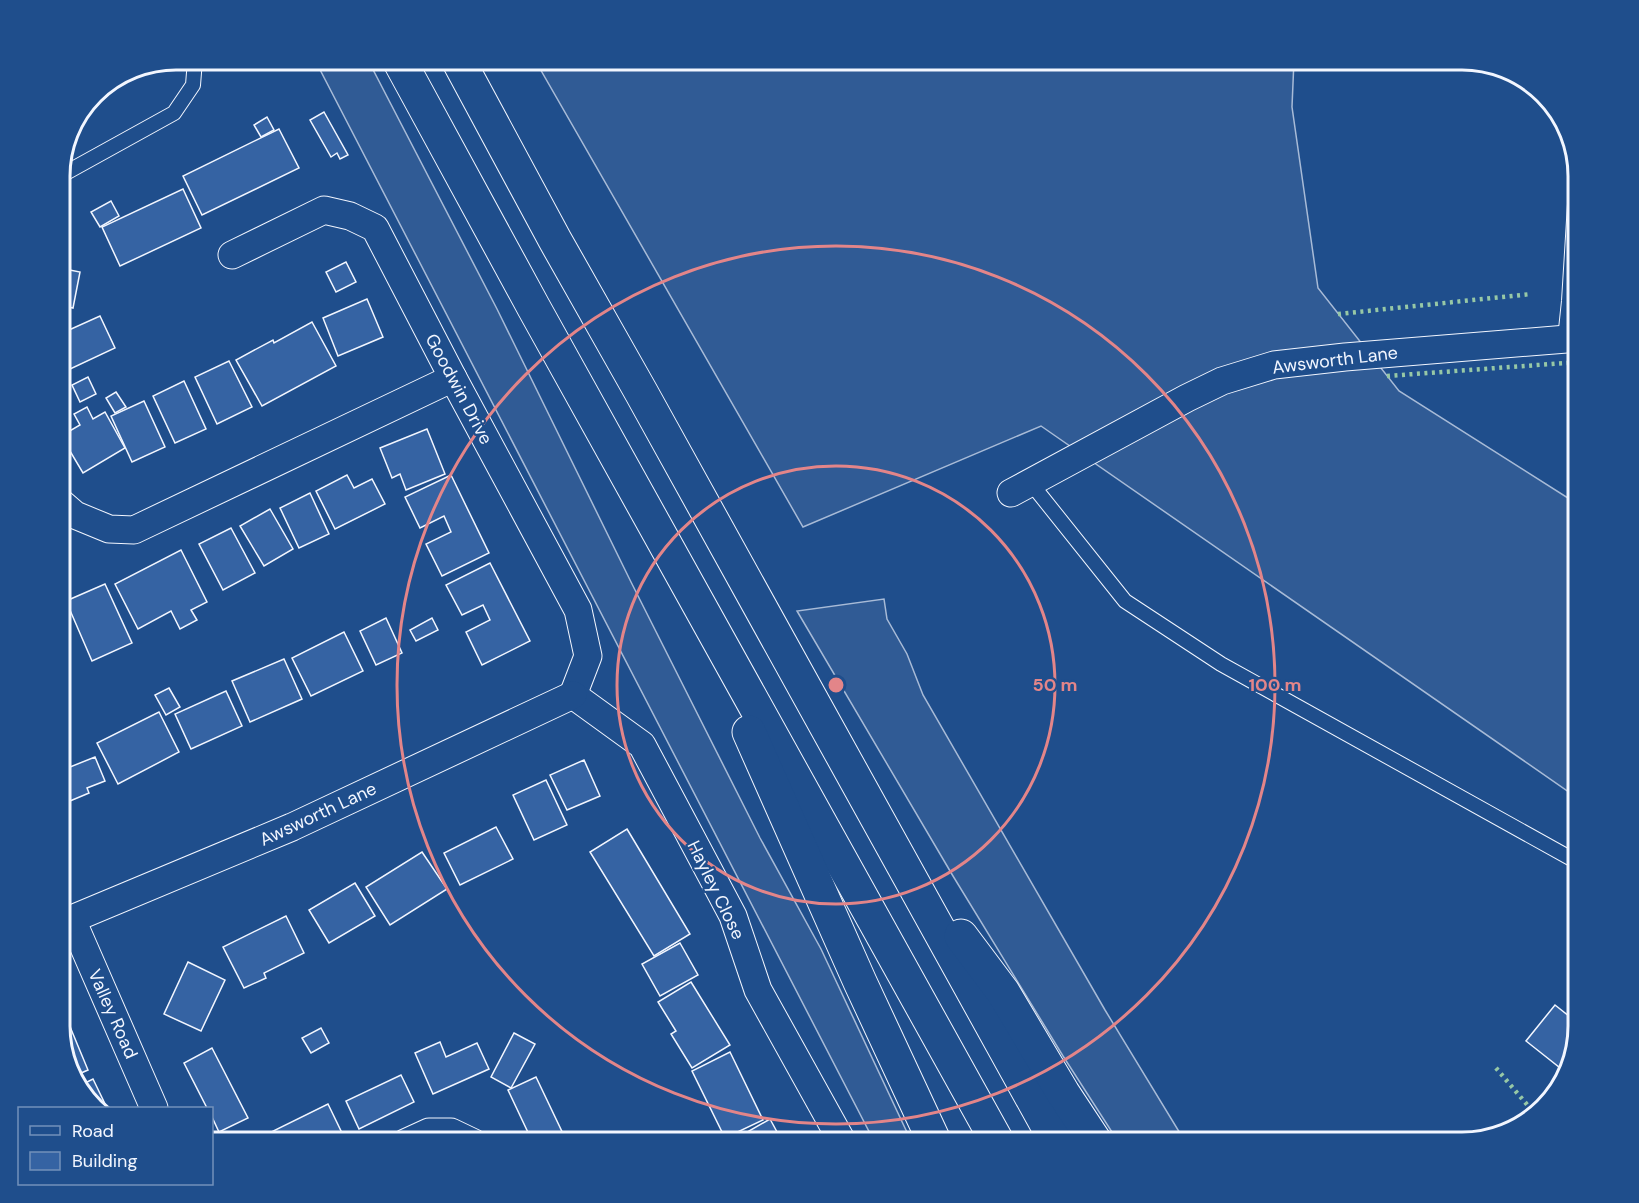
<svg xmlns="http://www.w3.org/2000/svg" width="1639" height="1203" viewBox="0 0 1639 1203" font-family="'DM Sans',sans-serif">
<rect width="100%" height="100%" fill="#1f4e8c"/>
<g fill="#305b95" stroke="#a8bbd7" stroke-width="1.5">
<path d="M 315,60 L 368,60 L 497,309 L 631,582 L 760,838 L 821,949 L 912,1143 L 875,1143 Z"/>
<path d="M 535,60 L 1294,60 L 1292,107 L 1318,288 L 1399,391 L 1579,505 L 1579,799 L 1041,426 L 803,527 Z"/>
<path d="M 884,599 L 887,619 L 907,654 L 923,695 L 1105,1010 L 1186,1143 L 1119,1143 L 1063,1056 L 953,876 L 797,611 Z"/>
</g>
<g fill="#3563a3" stroke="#f2f6ff" stroke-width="1.5">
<path d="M 324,112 L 348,155 L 340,159 L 337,153 L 331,157 L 310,120 Z"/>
<path d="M 267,117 L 274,130 L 261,137 L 254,125 Z"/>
<path d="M 279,129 L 299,168 L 202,215 L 183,176 Z"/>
<path d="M 183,189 L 201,228 L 120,266 L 102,227 Z"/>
<path d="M 111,201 L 119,216 L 100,227 L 91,212 Z"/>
<path d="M 346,262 L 356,282 L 336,292 L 326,272 Z"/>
<path d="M 60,268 L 80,272 L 73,308 L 60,305 Z"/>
<path d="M 367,299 L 383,337 L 338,356 L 323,318 Z"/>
<path d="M 100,316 L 115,348 L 68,370 L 60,354 L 60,334 Z"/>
<path d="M 312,322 L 336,366 L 262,406 L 236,360 L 273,340 L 274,343 Z"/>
<path d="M 229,361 L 252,407 L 217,424 L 195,377 Z"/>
<path d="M 88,377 L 96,394 L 80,402 L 72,385 Z"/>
<path d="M 184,381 L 206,429 L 175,443 L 153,396 Z"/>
<path d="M 116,392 L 126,407 L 115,413 L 106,398 Z"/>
<path d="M 144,401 L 165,447 L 132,462 L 111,416 Z"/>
<path d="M 87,407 L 93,419 L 105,412 L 125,448 L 83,473 L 61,436 L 80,425 L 74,414 Z"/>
<path d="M 427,429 L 445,474 L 406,490 L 400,474 L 392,478 L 380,448 Z"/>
<path d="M 347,475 L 354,488 L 372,479 L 385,504 L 335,529 L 316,491 Z"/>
<path d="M 451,475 L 489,553 L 442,576 L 426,544 L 451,532 L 444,516 L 420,528 L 405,497 Z"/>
<path d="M 310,493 L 329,534 L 299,548 L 280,508 Z"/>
<path d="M 270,509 L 293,549 L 264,566 L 240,526 Z"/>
<path d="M 231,528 L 255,573 L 223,590 L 199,544 Z"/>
<path d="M 181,550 L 207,602 L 191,610 L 197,620 L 180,629 L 171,611 L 138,629 L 115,584 Z"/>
<path d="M 490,563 L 530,641 L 482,665 L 466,632 L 490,620 L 483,605 L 462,615 L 446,585 Z"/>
<path d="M 105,584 L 132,643 L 92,661 L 66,601 Z"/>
<path d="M 386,618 L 402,653 L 376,665 L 360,631 Z"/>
<path d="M 432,618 L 438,630 L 416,641 L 410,630 Z"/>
<path d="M 60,619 L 68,622 L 60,643 Z"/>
<path d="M 344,632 L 363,671 L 311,696 L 292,658 Z"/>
<path d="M 284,659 L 302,699 L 250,722 L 232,681 Z"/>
<path d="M 169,688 L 180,707 L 166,715 L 155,695 Z"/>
<path d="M 226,691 L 242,726 L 191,749 L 175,714 Z"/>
<path d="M 159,712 L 179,752 L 118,784 L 97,743 Z"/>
<path d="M 95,757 L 105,781 L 87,788 L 89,793 L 70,801 L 60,779 L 60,771 Z"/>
<path d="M 584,760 L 600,796 L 567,810 L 550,775 Z"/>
<path d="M 546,780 L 567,825 L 534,840 L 513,795 Z"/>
<path d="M 496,827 L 513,859 L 460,885 L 444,853 Z"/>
<path d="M 627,829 L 690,934 L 654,956 L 590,852 Z"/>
<path d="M 422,852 L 447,889 L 390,925 L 366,887 Z"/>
<path d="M 355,883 L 375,916 L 329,943 L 309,910 Z"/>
<path d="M 286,916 L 304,953 L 264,973 L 266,978 L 244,988 L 223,947 Z"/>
<path d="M 680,943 L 698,975 L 660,996 L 642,964 Z"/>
<path d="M 188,962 L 225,980 L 201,1031 L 164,1014 Z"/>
<path d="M 691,982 L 730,1045 L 692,1068 L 671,1034 L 676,1031 L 658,1002 Z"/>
<path d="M 1555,1005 L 1579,1024 L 1564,1071 L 1526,1041 Z"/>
<path d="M 66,1017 L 88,1070 L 72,1077 L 60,1034 L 60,1019 Z"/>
<path d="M 321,1028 L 329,1043 L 311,1053 L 302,1038 Z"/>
<path d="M 514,1033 L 535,1044 L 511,1088 L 491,1077 Z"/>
<path d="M 440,1042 L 446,1057 L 477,1043 L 489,1069 L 433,1094 L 415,1053 Z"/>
<path d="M 212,1048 L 248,1118 L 219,1132 L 212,1117 L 212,1108 L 207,1108 L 184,1063 Z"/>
<path d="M 730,1052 L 763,1120 L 725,1138 L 692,1071 Z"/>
<path d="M 401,1075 L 414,1102 L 359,1129 L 346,1101 Z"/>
<path d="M 536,1077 L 566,1140 L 560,1143 L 533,1143 L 508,1090 Z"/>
<path d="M 93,1079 L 107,1108 L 97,1108 L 79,1086 Z"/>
<path d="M 328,1104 L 342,1133 L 322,1143 L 266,1143 L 263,1136 Z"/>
<path d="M 770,1119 L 783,1143 L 737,1143 L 735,1139 Z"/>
</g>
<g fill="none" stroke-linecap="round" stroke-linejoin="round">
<g stroke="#f2f6ff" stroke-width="16">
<g id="service">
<path d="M 60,176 L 174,113 L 193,85 L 195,60"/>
<path d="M 1565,339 L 1569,301 L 1577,172"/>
<path d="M 1030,482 L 1125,601 L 1221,664 L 1579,863"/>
</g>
</g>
<g stroke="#f2f6ff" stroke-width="29">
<g id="minor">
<path d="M 232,255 L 324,210 L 350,216 L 375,228 L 453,378 L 578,610 L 588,656 L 573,695"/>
<path d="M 1011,493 L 1187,398 L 1222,381 L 1274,365 L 1345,357 L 1579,338"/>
<path d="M 60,502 L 75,515 L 109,529 L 134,530 L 453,378"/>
<path d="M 573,695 L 642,745 L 733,916 L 758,990 L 843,1143"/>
<path d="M 72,920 L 154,1108"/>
<path d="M 60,924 L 292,827 L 573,695"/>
<path d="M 405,1143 L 429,1132 L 451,1132 L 474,1143"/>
</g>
</g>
<g stroke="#f2f6ff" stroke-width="35">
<g id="trunk">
<path d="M 399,60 L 534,308 L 998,1143"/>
<path d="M 458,60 L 555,240 L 641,392 L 1057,1143"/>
<path d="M 749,732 L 860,982 L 935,1143"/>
<path d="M 961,936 L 1003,992 L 1063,1093 L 1096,1143"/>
</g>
</g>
<use href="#service" stroke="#1f4e8c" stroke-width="14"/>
<use href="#minor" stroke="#1f4e8c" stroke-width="27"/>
<use href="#trunk" stroke="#1f4e8c" stroke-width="33"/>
<g stroke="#97c8a6" stroke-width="4.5" stroke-dasharray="3 4.5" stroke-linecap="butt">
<path d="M 1579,284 L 1578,291 L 1579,291"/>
<path d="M 1338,314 L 1531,294"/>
<path d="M 1387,376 L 1579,362"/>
<path d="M 1496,1068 L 1535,1114"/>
</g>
</g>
<g fill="none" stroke="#e38589" stroke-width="3">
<circle cx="836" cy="685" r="219"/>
<circle cx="836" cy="685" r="439"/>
</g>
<g text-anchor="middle" stroke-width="4.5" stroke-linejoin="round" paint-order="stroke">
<g font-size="18" fill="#f2f6ff" stroke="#1f4e8c">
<text transform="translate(1335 360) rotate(-7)" y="6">Awsworth Lane</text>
<text transform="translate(459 389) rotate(62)" y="6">Goodwin Drive</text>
<text transform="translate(318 814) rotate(-25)" y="6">Awsworth Lane</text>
<text transform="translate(716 890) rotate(64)" y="6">Hayley Close</text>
<text transform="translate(113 1014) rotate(66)" y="6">Valley Road</text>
</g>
</g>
<path d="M0 0H1639V1203H0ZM176 70H1462A106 106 0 0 1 1568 176V1026A106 106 0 0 1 1462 1132H176A106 106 0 0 1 70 1026V176A106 106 0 0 1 176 70Z" fill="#1f4e8c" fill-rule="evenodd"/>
<path fill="none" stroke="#f2f6ff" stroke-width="3" d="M176 70H1462A106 106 0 0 1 1568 176V1026A106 106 0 0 1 1462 1132H176A106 106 0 0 1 70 1026V176A106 106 0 0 1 176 70Z"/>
<circle cx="836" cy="685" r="9" fill="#e38589" stroke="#1f4e8c" stroke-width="3"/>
<g font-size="18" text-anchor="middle" font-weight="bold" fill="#e38589" stroke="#1f4e8c" stroke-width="4.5" stroke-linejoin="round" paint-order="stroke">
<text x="1055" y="691">50 m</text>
<text x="1275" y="691">100 m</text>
</g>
<rect x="18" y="1107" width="195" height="78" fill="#1f4e8c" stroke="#7391ba" stroke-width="1.5"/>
<rect x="30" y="1126" width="30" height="9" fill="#1f4e8c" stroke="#7391ba" stroke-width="1.5"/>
<text x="72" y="1137" font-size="18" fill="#f2f6ff">Road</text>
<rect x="30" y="1152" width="30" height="18" fill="#3563a3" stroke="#7391ba" stroke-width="1.5"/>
<text x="72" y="1167" font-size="18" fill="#f2f6ff">Building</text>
</svg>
